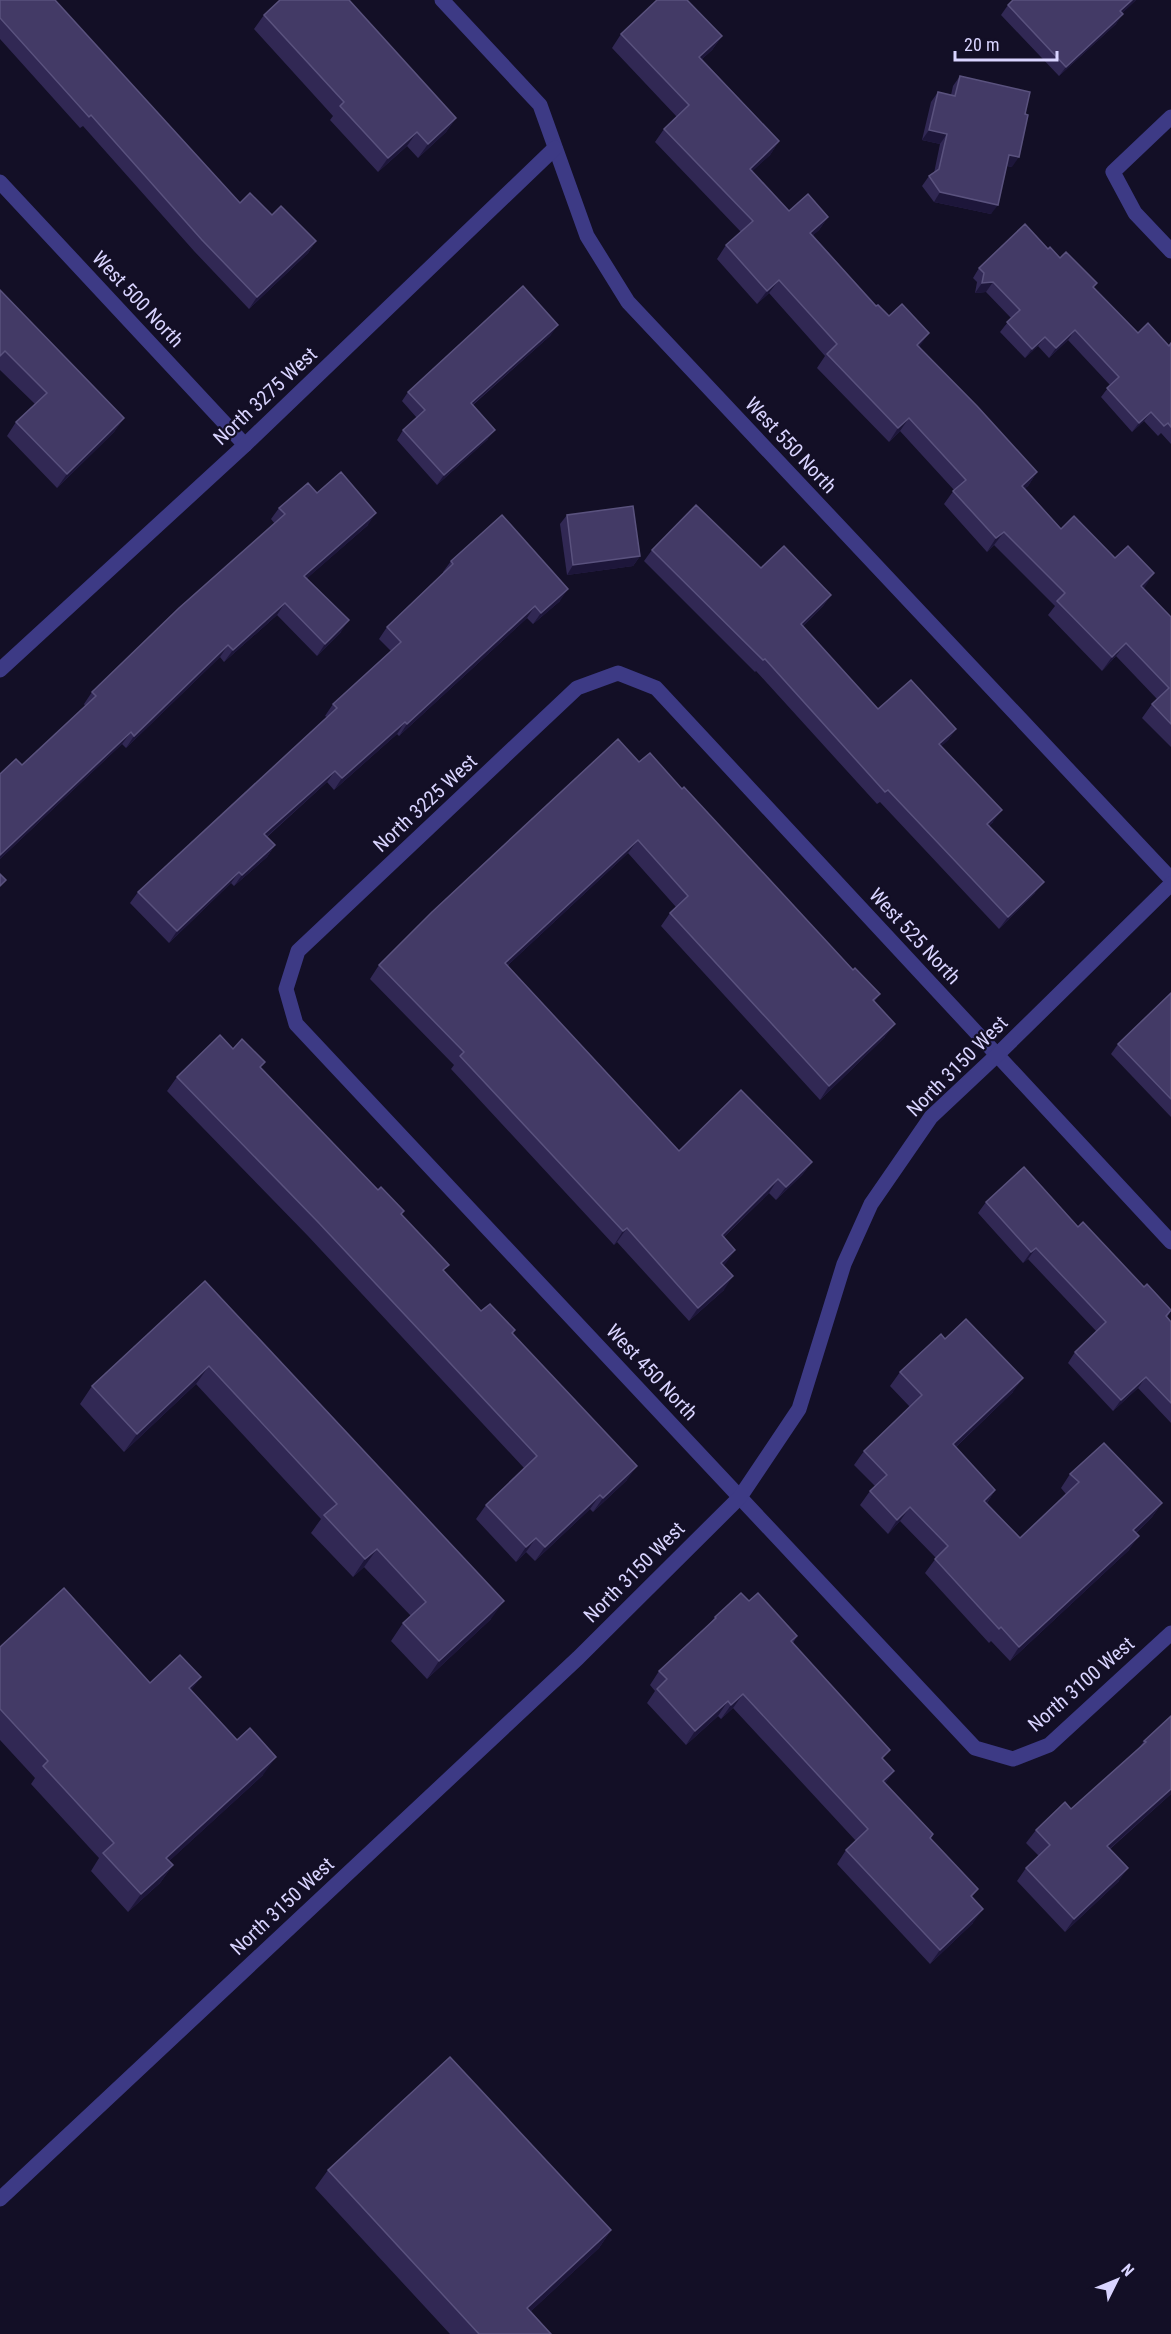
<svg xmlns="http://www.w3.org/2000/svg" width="1171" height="2334" viewBox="0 0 1171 2334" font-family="'Roboto Condensed',sans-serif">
<rect width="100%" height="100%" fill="#130f26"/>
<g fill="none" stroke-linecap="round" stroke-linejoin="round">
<g stroke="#3d3a85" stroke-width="15">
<path d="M 442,0 L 540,105 L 587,236 L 628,302 L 1171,879"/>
<path d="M 1171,117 L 1113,172 L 1135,213 L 1171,251"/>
<path d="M 0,182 L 245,445"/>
<path d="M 0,670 L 245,445 L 555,148"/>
<path d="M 1171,1242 L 656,688 L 618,673 L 577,688 L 298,951 L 286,989 L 296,1024 L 975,1748 L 1013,1759 L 1049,1745 L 1171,1633"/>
<path d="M 0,2199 L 578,1658 L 740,1497 L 799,1409 L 844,1264 L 871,1204 L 931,1117 L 997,1055 L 1171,884"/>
</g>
</g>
<g fill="#312854">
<path d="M 0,0 L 240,203 L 272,215 L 316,241 L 308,253 L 249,309 L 194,251 L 83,126 L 80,128 L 0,39 Z"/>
<path d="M 1136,0 L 1122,13 L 1116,24 L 1059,76 L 1001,15 L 1008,5 Z"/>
<path d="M 264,15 L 456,118 L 446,132 L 418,158 L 407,146 L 378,172 L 330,120 L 333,116 L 254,29 Z"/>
<path d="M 621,34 L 722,36 L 712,50 L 702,59 L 779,141 L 770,155 L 752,171 L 789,211 L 828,217 L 819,230 L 813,235 L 876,306 L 919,347 L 1037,472 L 1028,486 L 1025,488 L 1061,529 L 1145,587 L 1143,588 L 1171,617 L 1171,747 L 1142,718 L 1152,704 L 1157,699 L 1116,656 L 1102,671 L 1048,615 L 1055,606 L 994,545 L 987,552 L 944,504 L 954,490 L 900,431 L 889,442 L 817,368 L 825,356 L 769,293 L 757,304 L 717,259 L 726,245 L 741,232 L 655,142 L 664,129 L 677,117 L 612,48 Z"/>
<path d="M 960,76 L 1012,167 L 1007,166 L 991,214 L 934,202 L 922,186 L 929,176 L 934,173 L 940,144 L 922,140 L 931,102 L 938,92 L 951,95 L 953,86 Z"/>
<path d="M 1048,249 L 1097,283 L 1093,288 L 1138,333 L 1169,346 L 1171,343 L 1171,444 L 1161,433 L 1158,436 L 1144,421 L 1132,432 L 1101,397 L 1110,385 L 1068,340 L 1049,358 L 1038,346 L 1025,358 L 1000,332 L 1011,318 L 986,292 L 975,293 L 977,282 L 973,278 L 979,268 Z"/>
<path d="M 0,290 L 124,418 L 114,432 L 57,488 L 7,436 L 16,422 L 35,404 L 0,370 Z"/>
<path d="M 551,335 L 473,405 L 488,439 L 437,485 L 397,440 L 403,430 L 417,418 L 402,401 L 408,392 Z"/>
<path d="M 317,493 L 368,525 L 307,578 L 341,632 L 317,656 L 277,615 L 224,662 L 220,657 L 126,748 L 122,744 L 0,859 L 0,774 L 22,765 L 85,706 L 84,704 L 92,692 L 275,524 L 271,519 L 279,508 Z"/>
<path d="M 567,515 L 640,556 L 633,566 L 567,575 L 560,524 Z"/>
<path d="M 652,550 L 761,568 L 831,595 L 823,606 L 803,626 L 878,709 L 956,729 L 948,740 L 941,746 L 993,822 L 989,826 L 1035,893 L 999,929 L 880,802 L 877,804 L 756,671 L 755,672 L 644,561 Z"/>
<path d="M 451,561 L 560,601 L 533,624 L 527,618 L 399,736 L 397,734 L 334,790 L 327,782 L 267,837 L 275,845 L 267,857 L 234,886 L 231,883 L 169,943 L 130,903 L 138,892 L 327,717 L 325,716 L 333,704 L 391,651 L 379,639 L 387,627 L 443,573 L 443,572 Z"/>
<path d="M 639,762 L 682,789 L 853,970 L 880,994 L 874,1002 L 885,1037 L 820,1100 L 661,926 L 670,913 L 676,907 L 628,853 L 507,966 L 679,1151 L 812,1162 L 802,1175 L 776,1200 L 769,1193 L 724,1237 L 735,1250 L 724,1265 L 724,1290 L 689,1321 L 617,1242 L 614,1245 L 451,1069 L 454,1065 L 370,979 L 379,965 Z"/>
<path d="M 1171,993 L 1171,1117 L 1111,1054 L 1118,1044 Z"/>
<path d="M 261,1068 L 402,1215 L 445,1272 L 481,1311 L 515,1330 L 513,1333 L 627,1480 L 593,1512 L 590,1509 L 535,1561 L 526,1552 L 516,1562 L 476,1519 L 486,1505 L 524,1468 L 308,1236 L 167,1091 L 177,1077 Z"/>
<path d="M 986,1202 L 1078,1227 L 1171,1311 L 1167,1317 L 1171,1322 L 1171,1423 L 1138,1388 L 1113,1411 L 1068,1363 L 1075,1352 L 1097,1332 L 1028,1259 L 1023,1263 L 978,1213 Z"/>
<path d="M 205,1281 L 491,1619 L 427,1679 L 391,1641 L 403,1623 L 411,1616 L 364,1567 L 353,1577 L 311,1533 L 321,1519 L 196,1384 L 124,1452 L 80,1404 L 92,1386 Z"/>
<path d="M 945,1339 L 1013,1392 L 956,1447 L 995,1490 L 987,1503 L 1020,1538 L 1066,1494 L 1061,1488 L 1070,1474 L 1162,1503 L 1152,1517 L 1136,1533 L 1129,1550 L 1010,1661 L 991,1641 L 989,1643 L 925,1573 L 936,1558 L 900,1521 L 888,1534 L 860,1505 L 870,1491 L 875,1486 L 854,1465 L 864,1451 L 910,1407 L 890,1386 L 900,1372 Z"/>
<path d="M 749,1601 L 797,1636 L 793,1643 L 883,1760 L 894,1771 L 885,1783 L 933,1834 L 930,1838 L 978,1889 L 972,1897 L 973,1923 L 930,1964 L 837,1864 L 846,1850 L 856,1841 L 733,1708 L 721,1719 L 718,1716 L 686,1745 L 647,1703 L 655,1691 L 650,1685 L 659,1671 L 710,1623 L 715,1617 Z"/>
<path d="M 0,1647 L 150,1683 L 191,1690 L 263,1775 L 169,1861 L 173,1865 L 160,1883 L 128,1912 L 91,1871 L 99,1858 L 31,1784 L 35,1778 L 0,1740 Z"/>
<path d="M 1171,1716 L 1171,1794 L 1110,1849 L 1119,1881 L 1065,1932 L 1017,1881 L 1026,1868 L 1039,1856 L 1026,1843 L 1036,1830 L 1071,1809 L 1139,1748 L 1144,1741 Z"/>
<path d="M 328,2170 L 611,2230 L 599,2248 L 531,2311 L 551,2334 L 450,2334 L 315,2188 Z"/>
</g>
<g fill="#1d163a">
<path d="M 1132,0 L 1136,0 L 1114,21 L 1120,11 Z"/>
<path d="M 1123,14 L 1116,24 L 1059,76 L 1066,67 Z"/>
<path d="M 722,36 L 712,50 L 690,70 L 699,57 Z"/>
<path d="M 456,118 L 446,132 L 418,158 L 428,144 Z"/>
<path d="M 929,130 L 947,134 L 940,144 L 922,140 Z"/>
<path d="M 417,132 L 407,146 L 378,172 L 388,158 Z"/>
<path d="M 779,141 L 770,155 L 741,182 L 750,169 Z"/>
<path d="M 1009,155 L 1019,157 L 1012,167 L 1002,165 Z"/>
<path d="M 940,192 L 998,205 L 991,214 L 934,202 Z"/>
<path d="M 828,217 L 819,230 L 801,246 L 810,233 Z"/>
<path d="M 316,241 L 308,253 L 249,309 L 257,297 Z"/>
<path d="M 779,280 L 769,293 L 757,304 L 767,291 Z"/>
<path d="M 993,282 L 986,292 L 975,293 L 982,283 Z"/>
<path d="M 558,325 L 551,335 L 464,412 L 471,403 Z"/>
<path d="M 1075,330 L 1068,340 L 1049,358 L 1056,348 Z"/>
<path d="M 929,333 L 920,346 L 908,358 L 917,345 Z"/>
<path d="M 1045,337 L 1038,346 L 1025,358 L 1032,349 Z"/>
<path d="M 1151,412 L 1144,421 L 1132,432 L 1139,423 Z"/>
<path d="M 124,418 L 114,432 L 57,488 L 67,474 Z"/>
<path d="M 909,418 L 900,431 L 889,442 L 898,428 Z"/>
<path d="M 495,430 L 488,439 L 437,485 L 444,475 Z"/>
<path d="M 1037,472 L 1028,486 L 1013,499 L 1022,486 Z"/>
<path d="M 376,513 L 368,525 L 296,588 L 304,576 Z"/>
<path d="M 1004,532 L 994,545 L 987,552 L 996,538 Z"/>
<path d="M 640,556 L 633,566 L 567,575 L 573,565 Z"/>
<path d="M 1154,573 L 1145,587 L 1131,600 L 1141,586 Z"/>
<path d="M 568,589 L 560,601 L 533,624 L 541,613 Z"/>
<path d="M 831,595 L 823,606 L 793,635 L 801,624 Z"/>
<path d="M 285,603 L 277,615 L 224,662 L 233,650 Z"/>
<path d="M 535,606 L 527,618 L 399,736 L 407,724 Z"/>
<path d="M 349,620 L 341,632 L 317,656 L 325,644 Z"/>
<path d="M 1126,643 L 1116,656 L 1102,671 L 1112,657 Z"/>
<path d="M 228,645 L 220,657 L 126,748 L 134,736 Z"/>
<path d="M 405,722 L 397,734 L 334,790 L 342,778 Z"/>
<path d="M 956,729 L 948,740 L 931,756 L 939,744 Z"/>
<path d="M 131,732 L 122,744 L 0,859 L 0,855 Z"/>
<path d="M 335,771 L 327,782 L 256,846 L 264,834 Z"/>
<path d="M 1002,810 L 993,822 L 979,836 L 987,824 Z"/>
<path d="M 638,840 L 628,853 L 495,977 L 505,963 Z"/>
<path d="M 275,845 L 267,857 L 234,886 L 242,875 Z"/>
<path d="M 239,872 L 231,883 L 169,943 L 177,931 Z"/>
<path d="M 1044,882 L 1035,893 L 999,929 L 1008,917 Z"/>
<path d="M 895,1024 L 885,1037 L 820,1100 L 829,1086 Z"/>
<path d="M 812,1162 L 802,1175 L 776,1200 L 786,1187 Z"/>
<path d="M 778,1179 L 769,1193 L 712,1248 L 722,1235 Z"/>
<path d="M 627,1228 L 617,1242 L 614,1245 L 623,1231 Z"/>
<path d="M 1036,1248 L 1028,1259 L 1023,1263 L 1031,1252 Z"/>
<path d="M 735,1250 L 726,1263 L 712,1276 L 721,1263 Z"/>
<path d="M 733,1276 L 724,1290 L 689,1321 L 698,1308 Z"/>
<path d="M 209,1366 L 196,1384 L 124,1452 L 137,1434 Z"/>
<path d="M 1146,1377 L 1138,1388 L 1113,1411 L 1121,1400 Z"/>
<path d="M 1023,1378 L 1013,1392 L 944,1458 L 953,1444 Z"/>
<path d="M 637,1466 L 627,1480 L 593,1512 L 603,1498 Z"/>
<path d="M 995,1490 L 986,1504 L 984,1501 Z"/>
<path d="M 600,1495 L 590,1509 L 535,1561 L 545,1547 Z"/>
<path d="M 1162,1503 L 1152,1517 L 1124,1544 L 1133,1530 Z"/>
<path d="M 910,1507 L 900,1521 L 888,1534 L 897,1520 Z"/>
<path d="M 1139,1536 L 1129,1550 L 1010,1661 L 1019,1647 Z"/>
<path d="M 536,1538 L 526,1552 L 516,1562 L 526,1547 Z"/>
<path d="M 377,1549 L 364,1567 L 353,1577 L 365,1559 Z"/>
<path d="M 504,1601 L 491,1619 L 427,1679 L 439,1661 Z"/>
<path d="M 201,1677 L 188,1695 L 189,1688 Z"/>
<path d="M 743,1694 L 733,1708 L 721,1719 L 731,1705 Z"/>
<path d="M 728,1701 L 718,1716 L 686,1745 L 695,1731 Z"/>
<path d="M 276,1757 L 263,1775 L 153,1876 L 166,1858 Z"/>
<path d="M 894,1771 L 884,1785 L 883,1781 Z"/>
<path d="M 1171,1789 L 1171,1794 L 1098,1859 L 1107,1846 Z"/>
<path d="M 173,1865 L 160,1883 L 128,1912 L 141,1894 Z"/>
<path d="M 1128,1868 L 1119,1881 L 1065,1932 L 1074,1919 Z"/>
<path d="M 983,1909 L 973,1923 L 930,1964 L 940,1950 Z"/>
<path d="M 611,2230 L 599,2248 L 515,2326 L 527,2308 Z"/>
</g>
<g fill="#433a66" stroke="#5a527e" stroke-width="1.5">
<path d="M 0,0 L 55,0 L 240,203 L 250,193 L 272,215 L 281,206 L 316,241 L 257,297 L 202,240 L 91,115 L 89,117 L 0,18 Z"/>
<path d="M 280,0 L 349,0 L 456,118 L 428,144 L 417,132 L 388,158 L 340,106 L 344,102 L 264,15 Z"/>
<path d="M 657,0 L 687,0 L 722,36 L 699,57 L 779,141 L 750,169 L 789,211 L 808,194 L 828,217 L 810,233 L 876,306 L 878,305 L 889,316 L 902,304 L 929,333 L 917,345 L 977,406 L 1037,472 L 1022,486 L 1061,529 L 1074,516 L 1115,558 L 1128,546 L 1154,573 L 1141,586 L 1171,617 L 1171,724 L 1152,704 L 1169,688 L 1126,643 L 1112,657 L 1057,601 L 1065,593 L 1004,532 L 996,538 L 953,491 L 966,480 L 909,418 L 898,428 L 827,354 L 837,344 L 779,280 L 767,291 L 726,245 L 753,221 L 664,129 L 689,105 L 621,34 Z"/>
<path d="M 1013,0 L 1132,0 L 1120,11 L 1123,14 L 1066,67 L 1008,5 Z"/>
<path d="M 960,76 L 1030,92 L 1025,114 L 1028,115 L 1019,157 L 1009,155 L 998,205 L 940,192 L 929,176 L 939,169 L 947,134 L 929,130 L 938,92 L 955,96 Z"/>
<path d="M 1025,224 L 1048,249 L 1050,247 L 1060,258 L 1066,252 L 1097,283 L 1093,287 L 1138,333 L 1148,323 L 1169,346 L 1171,343 L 1171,427 L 1168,423 L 1164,426 L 1151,412 L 1139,423 L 1107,388 L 1119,377 L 1075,330 L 1056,348 L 1045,337 L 1032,349 L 1007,322 L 1020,310 L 993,282 L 982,283 L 984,273 L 979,268 Z"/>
<path d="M 523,286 L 558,325 L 471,403 L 495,430 L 444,475 L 403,430 L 425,410 L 408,392 Z"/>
<path d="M 0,290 L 124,418 L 67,474 L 16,422 L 47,393 L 5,351 L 0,356 Z"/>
<path d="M 341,472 L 376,513 L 304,576 L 349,620 L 325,644 L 285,603 L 233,650 L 228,645 L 134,736 L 131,732 L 0,855 L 0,774 L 16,759 L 22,765 L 96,696 L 92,692 L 179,608 L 285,514 L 279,508 L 308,483 L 317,493 Z"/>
<path d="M 696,505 L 761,568 L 784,546 L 831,595 L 801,624 L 878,709 L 911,680 L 956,729 L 939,744 L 1002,810 L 987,824 L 1044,882 L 1008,917 L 888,790 L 885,792 L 765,659 L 763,660 L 652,550 Z"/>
<path d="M 633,506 L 640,556 L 573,565 L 567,515 Z"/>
<path d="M 502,515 L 568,589 L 541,613 L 535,606 L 407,724 L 405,722 L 342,778 L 335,771 L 264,834 L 275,845 L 242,875 L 239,872 L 177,931 L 138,892 L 337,708 L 333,704 L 401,642 L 387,627 L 453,564 L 451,561 Z"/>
<path d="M 618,739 L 639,762 L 650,753 L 682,789 L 684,787 L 853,970 L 855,968 L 880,994 L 873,1000 L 895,1024 L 829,1086 L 670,913 L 688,896 L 638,840 L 505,963 L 679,1151 L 741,1090 L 812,1162 L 786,1187 L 778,1179 L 722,1235 L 735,1250 L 721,1263 L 733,1276 L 698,1308 L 627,1228 L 623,1231 L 460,1056 L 464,1052 L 379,965 L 432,912 Z"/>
<path d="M 0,874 L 6,880 L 0,886 Z"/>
<path d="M 1171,993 L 1171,1099 L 1118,1044 Z"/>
<path d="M 220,1035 L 233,1049 L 242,1039 L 265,1062 L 260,1067 L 378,1190 L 381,1187 L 404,1211 L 401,1214 L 449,1265 L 443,1270 L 481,1311 L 490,1304 L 515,1330 L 512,1333 L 637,1466 L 603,1498 L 600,1495 L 545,1547 L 536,1538 L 526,1547 L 486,1505 L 537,1456 L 318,1222 L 177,1077 Z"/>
<path d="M 1024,1167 L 1078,1227 L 1083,1222 L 1144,1287 L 1147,1284 L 1171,1310 L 1166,1316 L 1171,1322 L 1171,1403 L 1146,1377 L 1121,1400 L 1075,1352 L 1106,1322 L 1036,1248 L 1031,1252 L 986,1202 Z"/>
<path d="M 205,1281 L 504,1601 L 439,1661 L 403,1623 L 426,1602 L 377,1549 L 365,1559 L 324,1515 L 337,1504 L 209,1366 L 137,1434 L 92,1386 Z"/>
<path d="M 966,1319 L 1023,1378 L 953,1444 L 995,1490 L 984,1501 L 1020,1538 L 1079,1482 L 1070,1474 L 1104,1443 L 1162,1503 L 1133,1530 L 1139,1536 L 1019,1647 L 1001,1627 L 999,1629 L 935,1559 L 948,1546 L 910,1507 L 897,1520 L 870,1491 L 887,1475 L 864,1451 L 922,1395 L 900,1372 L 941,1334 L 945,1339 Z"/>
<path d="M 64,1588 L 150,1683 L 180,1655 L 201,1677 L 189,1688 L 237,1740 L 250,1728 L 276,1757 L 166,1858 L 173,1865 L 141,1894 L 103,1853 L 114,1843 L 43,1766 L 48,1761 L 0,1709 L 0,1647 Z"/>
<path d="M 741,1593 L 749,1601 L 758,1593 L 797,1636 L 791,1641 L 890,1750 L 882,1758 L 894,1771 L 883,1781 L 933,1834 L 930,1838 L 978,1889 L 971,1896 L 983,1909 L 940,1950 L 846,1850 L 868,1829 L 743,1694 L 731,1705 L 728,1701 L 695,1731 L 657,1689 L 667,1679 L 659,1671 L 716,1618 L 715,1617 Z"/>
<path d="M 1171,1716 L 1171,1789 L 1107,1846 L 1128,1868 L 1074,1919 L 1026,1868 L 1050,1845 L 1036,1830 L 1065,1802 L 1071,1809 L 1146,1742 L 1144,1741 Z"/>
<path d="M 450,2057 L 611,2230 L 527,2308 L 551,2334 L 479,2334 L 328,2170 Z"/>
</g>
<g text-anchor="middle" stroke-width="4.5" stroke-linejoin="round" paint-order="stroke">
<g font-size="20" fill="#d9d4ff" stroke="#130f26">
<text transform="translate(138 299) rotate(47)" y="7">West 500 North</text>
<text transform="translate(265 396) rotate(-43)" y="7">North 3275 West</text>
<text transform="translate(791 445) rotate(47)" y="7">West 550 North</text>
<text transform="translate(425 803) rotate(-43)" y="7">North 3225 West</text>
<text transform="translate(915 936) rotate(47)" y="7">West 525 North</text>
<text transform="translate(957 1066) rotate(-45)" y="7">North 3150 West</text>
<text transform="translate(652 1372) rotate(47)" y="7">West 450 North</text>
<text transform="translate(634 1572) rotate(-45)" y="7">North 3150 West</text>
<text transform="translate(1081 1684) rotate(-41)" y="7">North 3100 West</text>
<text transform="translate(282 1906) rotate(-43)" y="7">North 3150 West</text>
</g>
</g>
<g transform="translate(1117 2280) rotate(47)" stroke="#130f26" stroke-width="4.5" paint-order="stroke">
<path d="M0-4.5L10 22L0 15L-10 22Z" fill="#d9d4ff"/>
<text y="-9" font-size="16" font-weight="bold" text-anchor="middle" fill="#d9d4ff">N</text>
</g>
<path d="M955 51v9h102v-9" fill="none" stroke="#d9d4ff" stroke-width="3"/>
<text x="964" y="51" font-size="18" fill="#d9d4ff" stroke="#130f26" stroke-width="4.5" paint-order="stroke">20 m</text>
</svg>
